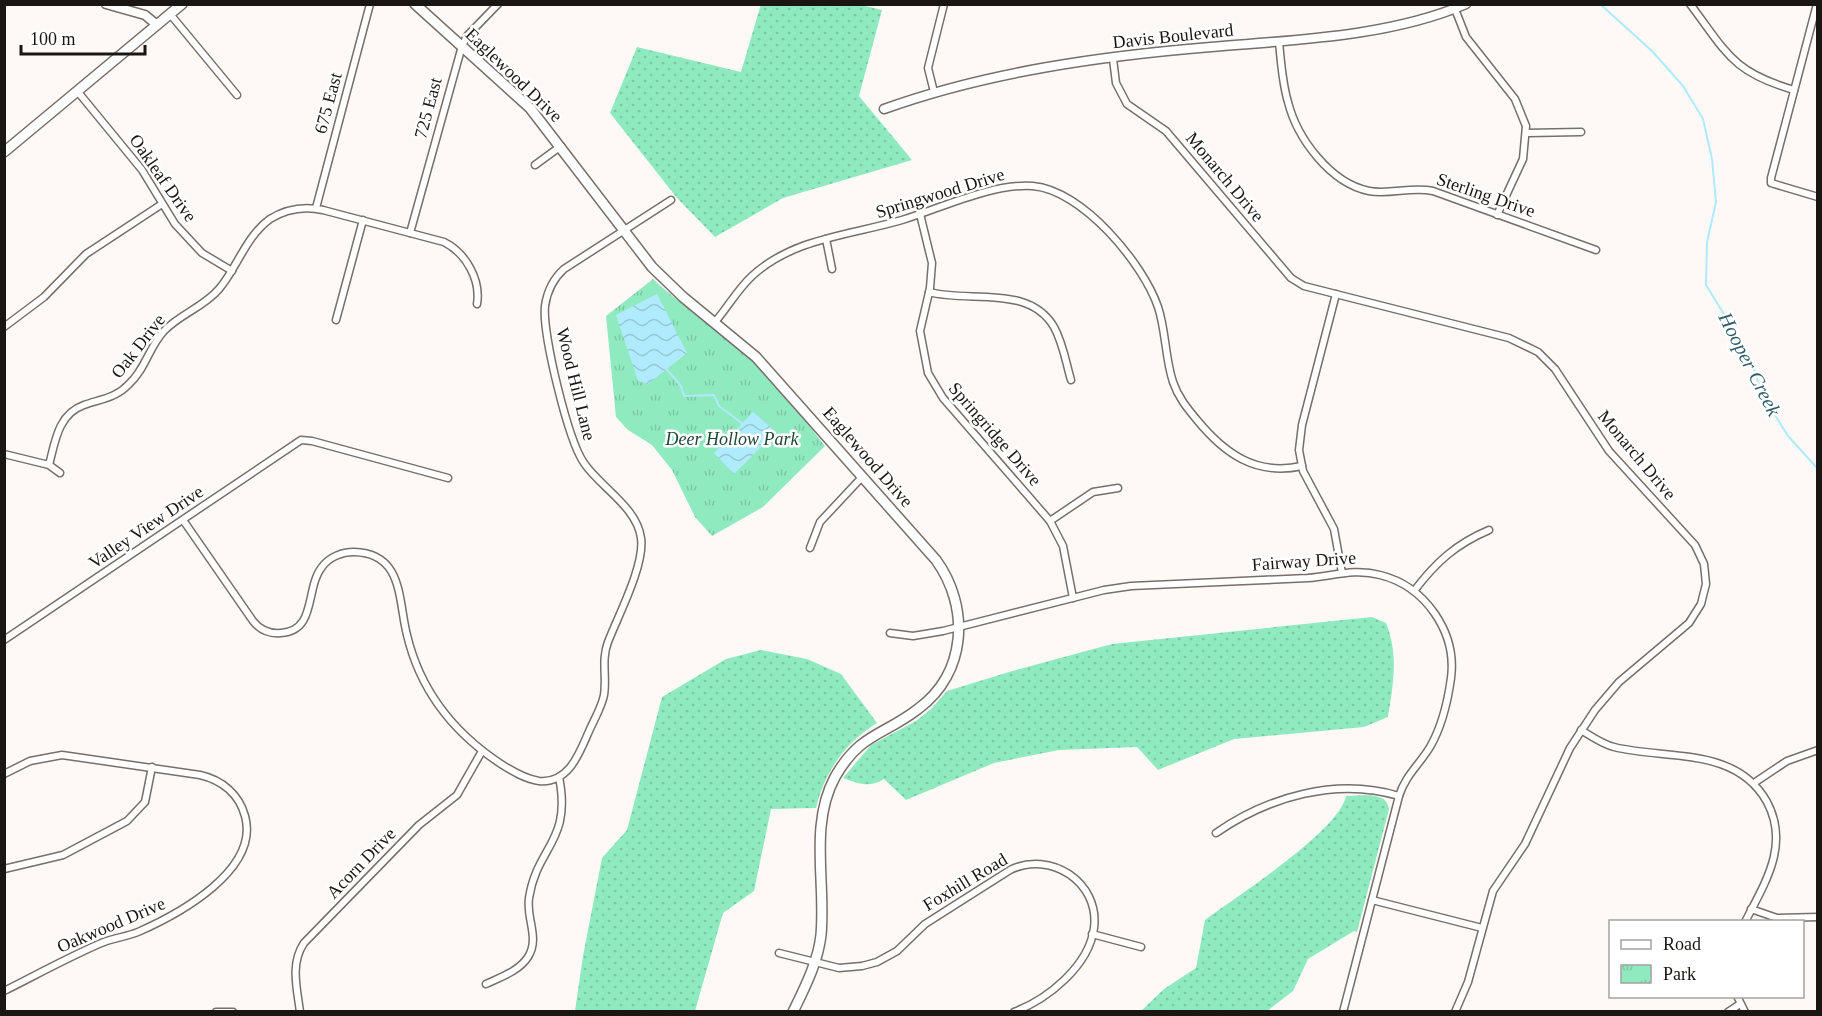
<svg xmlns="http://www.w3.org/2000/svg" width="1822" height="1016" viewBox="0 0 1822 1016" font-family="Georgia,serif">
<defs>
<pattern id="grass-dots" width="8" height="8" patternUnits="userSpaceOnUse" patternTransform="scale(1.5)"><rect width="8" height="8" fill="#90eac0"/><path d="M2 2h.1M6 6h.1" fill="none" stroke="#7cc8a4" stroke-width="1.8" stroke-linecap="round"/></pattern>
<pattern id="park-tufts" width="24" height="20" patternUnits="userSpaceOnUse" patternTransform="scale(1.5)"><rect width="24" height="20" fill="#90eac0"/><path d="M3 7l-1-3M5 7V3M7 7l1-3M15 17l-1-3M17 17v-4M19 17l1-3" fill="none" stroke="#7cc8a4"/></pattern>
<pattern id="water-waves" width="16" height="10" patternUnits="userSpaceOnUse" patternTransform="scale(1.5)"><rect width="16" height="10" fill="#afebfc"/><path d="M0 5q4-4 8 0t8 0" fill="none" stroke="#96c9d7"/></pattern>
</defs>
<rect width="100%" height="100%" fill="#fef9f7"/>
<g fill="url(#grass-dots)">
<path d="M 761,4 L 861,5 L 882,10 L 859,96 L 912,160 L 783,198 L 715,237 L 677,198 L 610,113 L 637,47 L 741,72 Z"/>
<path d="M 1372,617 L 1386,623 C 1399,655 1393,684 1388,717 L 1364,727 L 1234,739 L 1158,770 L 1137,747 L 1059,750 L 994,763 L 906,800 L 884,779 C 870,788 859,784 843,778 L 871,745 L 916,721 L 931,709 L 947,691 L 1009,672 L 1112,644 Z"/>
<path d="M 761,650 L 807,659 L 841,674 L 877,723 C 845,743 825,771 816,808 L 771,809 L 754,891 L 723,913 L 695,1011 L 575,1011 L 583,956 L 602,858 L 627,830 L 662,697 L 726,659 Z"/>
<path d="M 1366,795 C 1376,796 1387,796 1389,809 L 1357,932 L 1354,931 L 1308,959 L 1293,991 L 1267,1011 L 1141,1011 L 1164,989 L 1196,968 L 1205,920 C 1237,896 1339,831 1346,796 Z"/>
</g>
<path fill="url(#park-tufts)" d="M 653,279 C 685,309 722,331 754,361 C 781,386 802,417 825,446 L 763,507 L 712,536 L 695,517 L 672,470 L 652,445 L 628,430 L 616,417 L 606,316 Z"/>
<g fill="url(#water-waves)">
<path d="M 657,294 L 687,353 L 648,384 L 638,381 L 616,315 Z"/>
<path d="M 753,412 L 776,432 L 734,474 L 714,453 Z"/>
</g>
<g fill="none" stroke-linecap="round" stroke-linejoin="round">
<g stroke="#afebfc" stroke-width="2">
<path d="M 1600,4 L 1652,51 L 1683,86 L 1703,119 L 1712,159 L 1716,202 L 1707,242 L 1706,285 L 1749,355 L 1763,396 L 1788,436 L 1818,469"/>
<path d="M 665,367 L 681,386 L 684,396 L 714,395 L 719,406 L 743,424"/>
</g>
<g stroke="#786e6a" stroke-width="9">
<g id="minor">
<path d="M 1690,4 C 1727,53 1732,72 1794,90"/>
<path d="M 1817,4 L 1771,178 L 1771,183 L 1818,197"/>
<path d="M 1455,9 L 1466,37 L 1515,99 L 1526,126 L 1523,159 L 1497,215"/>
<path d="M 170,14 L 237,95"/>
<path d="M 1279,42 C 1281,61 1282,82 1288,102 C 1297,138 1330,183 1369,191 C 1390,195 1412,186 1433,191 L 1596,250"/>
<path d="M 1113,59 L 1116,83 L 1127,104 L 1166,131 L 1291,278 L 1304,286 L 1509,338 L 1538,352 L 1555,369 L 1609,451 L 1695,545 L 1704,564 L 1706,584 L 1701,604 L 1689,623 L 1619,682 L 1595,710 L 1570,748 L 1525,844 L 1493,891 L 1468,982 L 1455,1012"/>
<path d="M 78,92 L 142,170 L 175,224 L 202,253 L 232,271"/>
<path d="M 934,92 L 928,68 L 944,4"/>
<path d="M 1527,133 L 1581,132"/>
<path d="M 535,165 L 561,146"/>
<path d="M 316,208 L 370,4"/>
<path d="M 920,214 L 932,263 L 930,288 L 920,331 L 928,373 L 943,398 L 1050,521 L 1063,546 L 1073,598"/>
<path d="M 410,233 L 462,46 L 467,36 L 498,4"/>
<path d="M 826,239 L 832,269"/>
<path d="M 929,292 C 969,303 1029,284 1054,327 C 1063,343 1066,363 1071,380"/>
<path d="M 1336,294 L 1302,425 L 1299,450 L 1303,471 L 1334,529 L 1342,573"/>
<path d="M 336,320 L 363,220"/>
<path d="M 715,322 C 728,307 737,290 752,276 C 793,238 851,235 902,220 C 941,208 993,183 1033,186 C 1082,190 1143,263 1158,307 C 1166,331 1165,358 1173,382 C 1178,397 1187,408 1197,420 C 1225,454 1256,476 1302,466"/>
<path d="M 4,327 L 44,297 L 86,254 L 162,204"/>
<path d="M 4,454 L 49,465 L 60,473"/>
<path d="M 49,465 C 55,442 58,414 84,405 C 101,399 116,398 129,384 C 145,370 149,347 164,331 C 180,314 204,307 219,289 C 237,268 246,236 270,219 C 286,209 304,206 323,210 L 444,242 C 466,253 481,280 477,304"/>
<path d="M 183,520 L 253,621 C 260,630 269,634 281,633 C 317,631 305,588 322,567 C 329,557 342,552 354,552 C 404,553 398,601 407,635 C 420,690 454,733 501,764 C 512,771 525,779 539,781 C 570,784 580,751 590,729 C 595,718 602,706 604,695 C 607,677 601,660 608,642 C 618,616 645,565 641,538 C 637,507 600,487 584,463 C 568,440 542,333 545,306 C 547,292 553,279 564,269 L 671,200"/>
<path d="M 1050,521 L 1093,492 L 1118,488"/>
<path d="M 810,548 L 820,522 L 863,476"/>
<path d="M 1414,591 C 1436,562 1456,544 1489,530"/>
<path d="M 890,633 L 913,636 L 943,631 L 1104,590 L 1131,586 C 1190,583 1249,581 1308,578 C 1333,576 1355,568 1380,575 C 1425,586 1457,632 1451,678 C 1448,700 1441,728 1430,747 C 1419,765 1405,776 1399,796 L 1343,1012"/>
<path d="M 4,640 L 301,440 L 312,441 L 448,478"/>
<path d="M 1581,730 C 1591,736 1602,744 1614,747 C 1666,760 1736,746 1767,802 C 1790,845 1765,883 1745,922"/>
<path d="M 4,774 L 30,761 L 62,755 L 200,775 C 222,780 239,794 245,816 C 260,870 179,914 138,932 C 126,937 112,938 99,944 C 67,958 36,975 4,991"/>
<path d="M 1754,783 L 1787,761 L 1818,750"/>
<path d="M 1216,833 C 1268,797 1336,777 1399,796"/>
<path d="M 4,869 L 63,855 L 127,821 L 145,802 L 152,767"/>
<path d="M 1372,900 L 1482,928"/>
<path d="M 1751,909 L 1777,918 L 1818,917"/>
<path d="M 1092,934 L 1141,947"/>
<path d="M 779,953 L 839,968 L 862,966 L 877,962 L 897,951 L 925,924 L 1010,870 C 1050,850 1100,882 1094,928 C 1089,966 1048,999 1014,1012"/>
<path d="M 486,984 C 501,977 519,971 528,957 C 540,938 526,919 529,898 C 537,846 572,842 559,777"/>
<path d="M 1737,996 L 1745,1012"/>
<path d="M 216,1012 L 233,1012"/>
<path d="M 300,1012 C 297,988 290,964 304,943 L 419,825 L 457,795 L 482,751"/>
<path d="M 1728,1012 L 1740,1004"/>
</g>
</g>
<g stroke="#786e6a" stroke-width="11">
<g id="tertiary">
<path d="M 106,4 L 145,15 L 157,25"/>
<path d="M 884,109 C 987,72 1101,56 1211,47 C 1293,40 1389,37 1466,4"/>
</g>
</g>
<g stroke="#786e6a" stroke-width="12">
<g id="secondary">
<path d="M 415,4 L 530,108 L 652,267 L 683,297 L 756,357 L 936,560 C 970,607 967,673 918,709 C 883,736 860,733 835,777 C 809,825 826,883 821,935 C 818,962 805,987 793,1012"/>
<path d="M 4,152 L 182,4"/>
</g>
</g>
<use href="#minor" stroke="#fff" stroke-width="6"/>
<use href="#tertiary" stroke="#fff" stroke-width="8"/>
<use href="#secondary" stroke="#fff" stroke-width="9"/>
</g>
<g text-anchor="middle" stroke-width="5" stroke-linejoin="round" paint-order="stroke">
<g font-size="18" fill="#1a1614" stroke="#fff">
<text transform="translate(1173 36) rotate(-6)" y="6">Davis Boulevard</text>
<text transform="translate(514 75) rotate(44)" y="6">Eaglewood Drive</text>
<text transform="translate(328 103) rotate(-75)" y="6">675 East</text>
<text transform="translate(428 108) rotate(-75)" y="6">725 East</text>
<text transform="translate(1225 177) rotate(50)" y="6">Monarch Drive</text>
<text transform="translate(163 178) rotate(55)" y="6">Oakleaf Drive</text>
<text transform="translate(940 193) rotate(-17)" y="6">Springwood Drive</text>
<text transform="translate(1486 195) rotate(19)" y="6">Sterling Drive</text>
<text transform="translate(138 346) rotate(-52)" y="6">Oak Drive</text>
<text transform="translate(576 384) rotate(76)" y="6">Wood Hill Lane</text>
<text transform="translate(995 434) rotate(49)" y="6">Springridge Drive</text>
<text transform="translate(1637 455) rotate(50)" y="6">Monarch Drive</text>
<text transform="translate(868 457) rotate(49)" y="6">Eaglewood Drive</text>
<text transform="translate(146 527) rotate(-34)" y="6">Valley View Drive</text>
<text transform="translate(1304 561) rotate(-4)" y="6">Fairway Drive</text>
<text transform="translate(361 863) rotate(-46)" y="6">Acorn Drive</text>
<text transform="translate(965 882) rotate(-31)" y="6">Foxhill Road</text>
<text transform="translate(111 925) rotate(-23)" y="6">Oakwood Drive</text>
</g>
<g font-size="18" font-style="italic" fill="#204736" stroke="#fff">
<text x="732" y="445">Deer Hollow Park</text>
</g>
<g font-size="20" font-style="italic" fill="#2e5d69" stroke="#fff">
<text transform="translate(1750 364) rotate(63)" y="7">Hooper Creek</text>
</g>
</g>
<rect width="1822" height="1016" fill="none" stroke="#1a1614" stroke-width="12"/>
<rect x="1609" y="920" width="195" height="78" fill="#ffffff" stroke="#a3a2a1" stroke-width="1.5"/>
<rect x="1621" y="940" width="30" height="9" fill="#ffffff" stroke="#a3a2a1" stroke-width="1.5"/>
<text x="1663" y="950" font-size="18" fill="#1a1614">Road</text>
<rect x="1621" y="965" width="30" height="18" fill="url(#park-tufts)" stroke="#a3a2a1" stroke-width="1.5"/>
<text x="1663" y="980" font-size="18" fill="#1a1614">Park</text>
<path d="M21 45v9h124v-9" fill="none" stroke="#1a1614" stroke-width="3"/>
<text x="30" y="45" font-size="18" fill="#1a1614" stroke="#ffffff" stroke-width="4.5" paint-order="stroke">100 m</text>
</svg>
